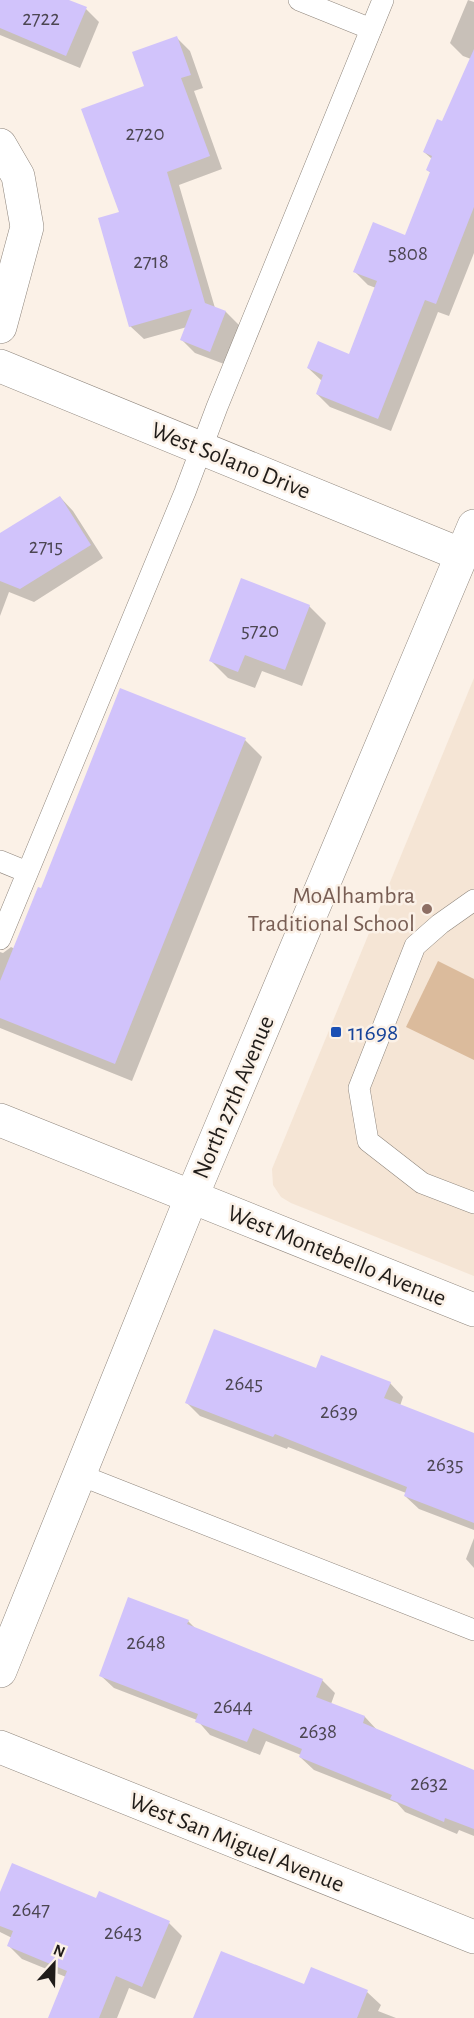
<svg xmlns="http://www.w3.org/2000/svg" width="474" height="2018" viewBox="0 0 474 2018" font-family="'Alegreya Sans',sans-serif">
<rect width="100%" height="100%" fill="#fbf1e7"/>
<path fill="#f5e5d5" d="M 474,678 L 474,1276 L 291,1203 L 281,1197 L 273,1185 L 272,1169 Z"/>
<path fill="#dbbb9c" d="M 438,961 L 474,979 L 474,1060 L 406,1027 Z"/>
<g fill="#0003">
<path d="M 0,0 L 66,0 L 86,9 L 99,22 L 80,68 L 0,35 Z"/>
<path d="M 468,0 L 474,2 L 474,253 L 449,316 L 438,312 L 391,431 L 330,407 L 317,394 L 322,381 L 308,368 L 350,356 L 376,288 L 368,285 L 355,272 L 406,236 L 431,173 L 427,170 L 432,159 L 424,152 L 443,123 L 471,59 L 463,56 L 450,43 Z"/>
<path d="M 177,38 L 190,51 L 203,88 L 194,91 L 222,169 L 179,185 L 215,308 L 226,312 L 239,325 L 224,364 L 195,353 L 182,340 L 187,327 L 144,339 L 130,326 L 121,213 L 146,87 Z"/>
<path d="M 60,497 L 73,511 L 103,558 L 34,602 L 9,592 L 0,616 L 0,535 Z"/>
<path d="M 309,606 L 326,623 L 302,686 L 262,671 L 255,688 L 228,678 L 211,661 Z"/>
<path d="M 245,740 L 262,757 L 132,1081 L 0,1028 L 0,952 L 3,953 L 11,947 L 15,949 L 42,890 Z"/>
<path d="M 317,1370 L 390,1383 L 403,1397 L 400,1406 L 474,1434 L 474,1530 L 419,1509 L 405,1496 L 406,1493 L 288,1447 L 287,1449 L 200,1416 L 187,1403 Z"/>
<path d="M 474,1538 L 474,1568 L 466,1559 Z"/>
<path d="M 188,1621 L 196,1629 L 322,1680 L 335,1693 L 331,1704 L 365,1717 L 378,1731 L 474,1772 L 474,1836 L 459,1830 L 457,1834 L 405,1812 L 397,1803 L 314,1770 L 300,1757 L 301,1755 L 266,1741 L 260,1755 L 210,1735 L 197,1720 L 114,1688 L 100,1675 Z"/>
<path d="M 0,1895 L 97,1900 L 169,1923 L 182,1936 L 155,1999 L 129,1988 L 117,2018 L 50,2018 L 66,1977 L 22,1959 L 9,1946 L 12,1938 L 0,1932 Z"/>
<path d="M 305,1986 L 367,1992 L 381,2005 L 378,2011 L 396,2018 L 195,2018 Z"/>
</g>
<g fill="#d1c3fb">
<path d="M 0,0 L 69,0 L 87,7 L 66,56 L 0,28 Z"/>
<path d="M 177,36 L 191,75 L 181,78 L 210,156 L 167,172 L 205,303 L 226,311 L 210,352 L 180,340 L 192,309 L 129,327 L 98,218 L 119,212 L 81,109 L 144,86 L 132,52 Z"/>
<path d="M 474,49 L 474,207 L 436,304 L 425,300 L 378,419 L 316,394 L 323,375 L 307,368 L 318,341 L 349,354 L 377,281 L 353,272 L 373,222 L 405,235 L 430,172 L 426,170 L 432,156 L 423,152 L 437,119 L 442,121 Z"/>
<path d="M 60,496 L 91,545 L 20,589 L 0,581 L 0,533 Z"/>
<path d="M 241,578 L 310,605 L 285,670 L 245,655 L 238,672 L 209,661 Z"/>
<path d="M 120,688 L 246,738 L 115,1064 L 0,1018 L 0,981 L 38,887 L 41,888 Z"/>
<path d="M 214,1329 L 316,1368 L 321,1355 L 391,1382 L 384,1398 L 474,1433 L 474,1523 L 404,1496 L 407,1487 L 275,1434 L 273,1437 L 185,1403 Z"/>
<path d="M 128,1597 L 189,1620 L 187,1624 L 323,1679 L 316,1697 L 365,1716 L 363,1723 L 474,1770 L 474,1829 L 445,1818 L 444,1822 L 390,1799 L 392,1795 L 299,1757 L 302,1749 L 253,1728 L 247,1742 L 195,1722 L 198,1714 L 99,1676 Z"/>
<path d="M 12,1863 L 96,1898 L 99,1891 L 170,1921 L 142,1987 L 116,1976 L 99,2018 L 48,2018 L 67,1971 L 7,1946 L 13,1931 L 0,1926 L 0,1892 Z"/>
<path d="M 221,1951 L 304,1984 L 311,1967 L 368,1990 L 357,2018 L 193,2018 Z"/>
</g>
<g fill="none" stroke-linecap="round" stroke-linejoin="round">
<g stroke="#8f867d" stroke-width="22">
<g id="service">
<path d="M 299,0 L 371,29"/>
<path d="M 0,861 L 27,872"/>
<path d="M 474,900 L 440,924 L 415,946 L 359,1088 L 368,1141 L 422,1183 L 474,1203"/>
<path d="M 0,939 L 185,492 L 217,407 L 383,0"/>
<path d="M 80,1475 L 474,1630"/>
</g>
</g>
<g stroke="#8f867d" stroke-width="34">
<g id="minor">
<path d="M 0,145 L 18,176 L 27,227 L 0,327"/>
<path d="M 0,366 L 462,555"/>
<path d="M 0,1120 L 474,1310"/>
<path d="M 0,1747 L 474,1937"/>
</g>
</g>
<g stroke="#8f867d" stroke-width="34">
<path id="secondary" d="M 0,1671 L 192,1196 L 474,526"/>
</g>
<use href="#service" stroke="#fff" stroke-width="21"/>
<use href="#minor" stroke="#fff" stroke-width="33"/>
<use href="#secondary" stroke="#fff" stroke-width="33"/>
</g>
<circle fill="#8d6e63" stroke="#fbf1e7" stroke-width="2" cx="427" cy="909" r="6"/>
<rect fill="#1a4fb4" stroke="#fbf1e7" stroke-width="2" x="330" y="1026" width="12" height="12" rx="3"/>
<g text-anchor="middle" stroke-width="5" stroke-linejoin="round" paint-order="stroke">
<g font-size="21" fill="#4c4652">
<text x="41" y="25">2722</text>
<text x="145" y="140">2720</text>
<text x="408" y="260">5808</text>
<text x="151" y="268">2718</text>
<text x="46" y="553">2715</text>
<text x="260" y="637">5720</text>
<text x="244" y="1390">2645</text>
<text x="339" y="1418">2639</text>
<text x="445" y="1471">2635</text>
<text x="146" y="1649">2648</text>
<text x="233" y="1713">2644</text>
<text x="318" y="1738">2638</text>
<text x="429" y="1790">2632</text>
<text x="31" y="1916">2647</text>
<text x="123" y="1939">2643</text>
</g>
<g font-size="24" fill="#201c19" stroke="#fbf1e7">
<text transform="translate(231 460) rotate(22)" y="8">West Solano Drive</text>
<text transform="translate(233 1097) rotate(-67)" y="8">North 27th Avenue</text>
<text transform="translate(337 1255) rotate(22)" y="8">West Montebello Avenue</text>
<text transform="translate(237 1842) rotate(22)" y="8">West San Miguel Avenue</text>
</g>
<g font-size="24" fill="#785e54" stroke="#fbf1e7" text-anchor="end">
<text x="415" y="903">MoAlhambra<tspan x="415" dy="28">Traditional School</tspan></text>
</g>
<g font-size="24" fill="#164399" stroke="#fbf1e7" text-anchor="start">
<text x="348" y="1040">11698</text>
</g>
</g>
<g transform="translate(54 1964) rotate(22)" stroke="#fbf1e7" stroke-width="4.5" paint-order="stroke">
<path d="M0-4.5L10 22L0 15L-10 22Z" fill="#201c19"/>
<text y="-9" font-size="16" font-weight="bold" text-anchor="middle" fill="#201c19">N</text>
</g>
</svg>
